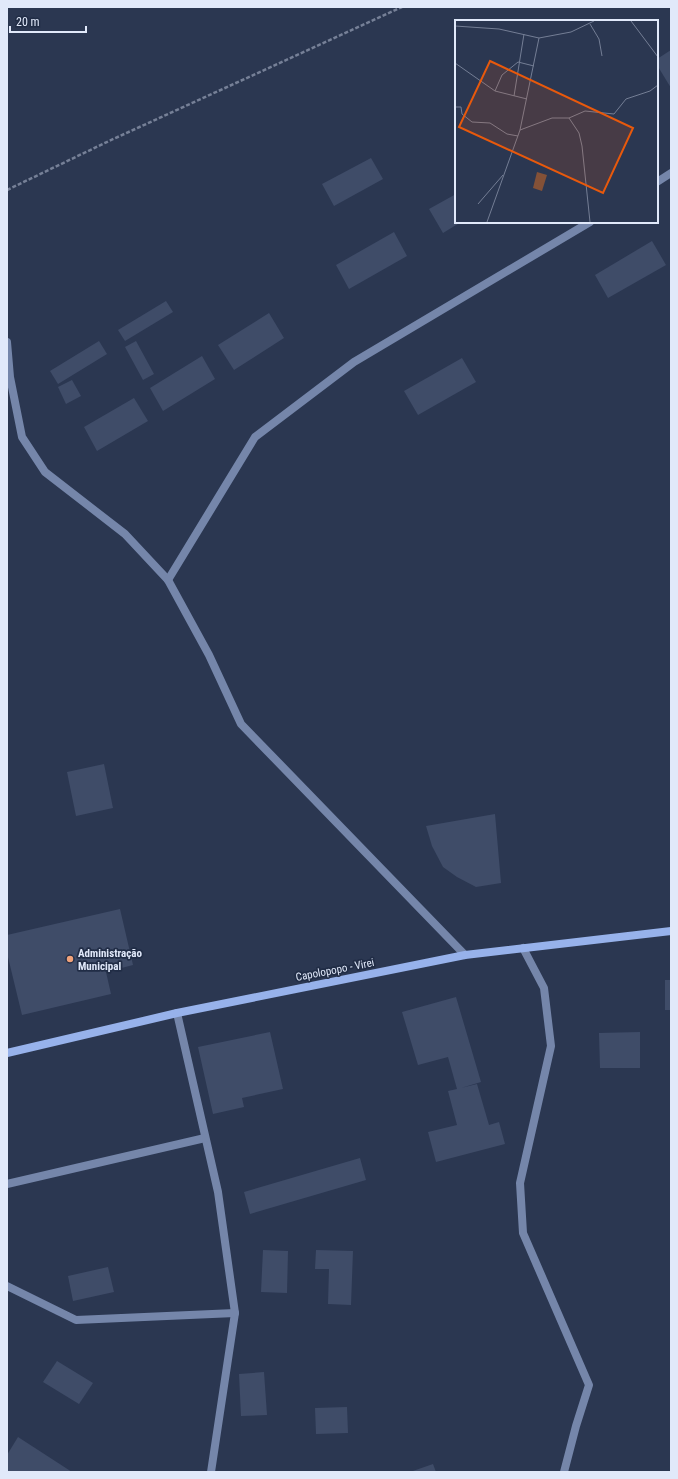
<svg xmlns="http://www.w3.org/2000/svg" width="678" height="1479" font-family="'Roboto Condensed',sans-serif">
  <style>
    .building { fill: #3f4c68 }
    .lines { fill: none; stroke-linecap: round; stroke-linejoin: round }
    .path { stroke: #768097; stroke-width: 2.5; stroke-dasharray: 4 2; stroke-linecap: butt }
    .lane { stroke: #7586aa; stroke-width: 8 }
    .street { stroke: #7586aa; stroke-width: 8 }
    .secondary { stroke: #97b2eb; stroke-width: 8 }
    .poi-dot { fill: #f0a27a; stroke: #212d46; stroke-width: 1.5 }
    .labels { text-anchor: middle; dominant-baseline: central; stroke-width: 3.5; stroke-linejoin: round; paint-order: stroke }
    .poi-label { font-size: 11px; font-weight: bold; fill: #e1e9fa; stroke: #212d46; text-anchor: start }
    .street-label { font-size: 11px; fill: #e1e9fa; stroke: #212d46 }
    .inset-road { fill: none; stroke: #747e95; stroke-width: 1 }
    .view { fill: #e8590c; fill-opacity: 0.15; stroke: #e8590c; stroke-width: 2 }
    .inset-edge { fill: none; stroke: #e1e9fa; stroke-width: 2 }
  </style>
  <rect width="100%" height="100%" fill="#2b3751"/>
  <g class="building">
    <path d="M671 50V88L657 65V59Z"/>
    <path d="M371 158 383 179 334 206 322 184Z"/>
    <path d="M456 194V222H461L443 233 429 209Z"/>
    <path d="M394 232 407 256 349 289 336 265Z"/>
    <path d="M652 241 666 265 608 298 595 275Z"/>
    <path d="M166 301 173 312 125 341 118 330Z"/>
    <path d="M269 313 284 338 234 370 218 345Z"/>
    <path d="M99 341 107 354 58 384 50 371Z"/>
    <path d="M136 341 154 374 143 380 125 347Z"/>
    <path d="M202 356 215 379 163 411 150 388Z"/>
    <path d="M462 358 476 382 418 415 404 391Z"/>
    <path d="M72 380 81 396 66 404 58 387Z"/>
    <path d="M134 398 148 421 97 451 84 427Z"/>
    <path d="M104 764 113 808 76 816 67 772Z"/>
    <path d="M495 814 501 883 476 887 457 877 443 867 432 846 426 826Z"/>
    <path d="M120 909 133 965 106 972 111 994 22 1015 7 953V935Z"/>
    <rect x="665" y="980" width="6" height="30"/>
    <path d="M456 997 481 1082 461 1088 477 1084 489 1125 499 1122 505 1144 436 1162 428 1132 457 1125 448 1091 457 1089 448 1057 418 1065 402 1012Z"/>
    <path d="M270 1032 283 1089 242 1098 244 1107 213 1114 198 1047Z"/>
    <path d="M640 1032V1068H600L599 1033Z"/>
    <path d="M360 1158 366 1180 250 1214 244 1192Z"/>
    <path d="M263 1250 288 1251 287 1293 261 1292Z"/>
    <path d="M316 1250 353 1251 351 1305 328 1304 329 1269H315Z"/>
    <path d="M108 1267 114 1292 73 1301 68 1276Z"/>
    <path d="M57 1361 93 1383 79 1404 43 1382Z"/>
    <path d="M264 1372 267 1415 241 1416 239 1374Z"/>
    <path d="M347 1407 348 1433 316 1434 315 1408Z"/>
    <path d="M18 1437 72 1472H7V1455Z"/>
    <path d="M433 1464 436 1472H410Z"/>
  </g>
  <g class="lines">
    <path class="path" d="M7 190 109 141 402 7"/>
    <g class="lane">
      <path d="M7 342 10 377 22 437 45 472 125 534 168 580 209 655 241 724 465 955"/>
      <path d="M523 948 544 988 551 1046 520 1183 523 1233 589 1385 576 1426 564 1472"/>
    </g>
    <g class="street">
      <path d="M657 182 671 173"/>
      <path d="M168 580 255 437 354 362 590 222"/>
      <path d="M177 1013 218 1192 235 1313 211 1472"/>
      <path d="M7 1184 205 1138"/>
      <path d="M7 1286 76 1320 235 1313"/>
    </g>
    <path class="secondary" d="M7 1053 177 1013 465 955 671 931"/>
  </g>
  <circle class="poi-dot" cx="70" cy="959" r="4"/>
  <g class="labels">
    <g class="poi-label">
      <text x="78" y="953">Administração<tspan x="78" dy="13">Municipal</tspan></text>
    </g>
    <g class="street-label">
      <text transform="translate(335 970) rotate(-11)">Capolopopo - Virei</text>
    </g>
  </g>
  <g transform="translate(455 20)">
    <rect width="203" height="203" fill="#2b3751"/>
    <path d="M82 152 92 155 87 171 78 168Z" fill="#845137"/>
    <path class="inset-road" d="M176 1 203 37M135 4 144 19 147 36M0 6 44 9 84 18 116 12 139 1M0 43 40 71 72 79M40 71 47 55 63 42 79 46M59 76 69 14M0 87H6L7 94 17 102 35 103 52 114 63 116M114 98 124 113 127 126 135 202M65 110 97 98H114L130 91 159 94 171 79 195 71 203 65M23 184 48 155M32 202 65 110 84 18"/>
    <path class="view" d="M35 41 178 108 148 173 4 107Z"/>
    <rect width="203" height="203" class="inset-edge"/>
  </g>
  <rect width="678" height="1479" fill="none" stroke="#e1e9fa" stroke-width="16"/>
  <path d="M10 26v6h76v-6" fill="none" stroke="#e1e9fa" stroke-width="2"/>
  <text x="16" y="26" font-size="12" fill="#e1e9fa" stroke="#212d46" stroke-width="3" paint-order="stroke">20 m</text>
</svg>
